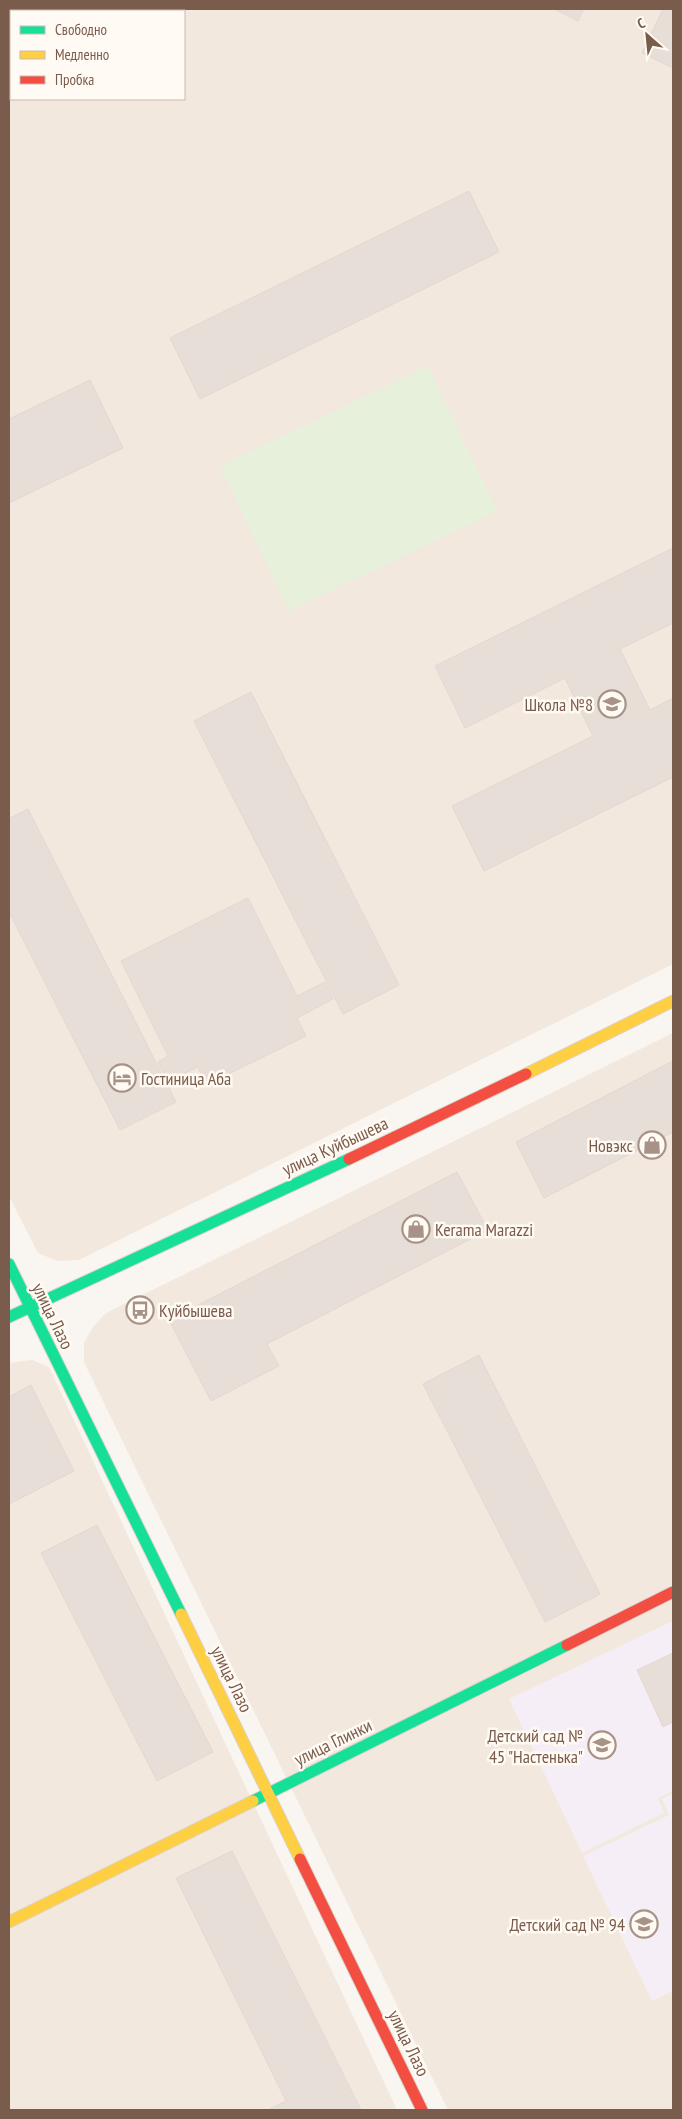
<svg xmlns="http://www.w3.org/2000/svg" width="682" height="2119" font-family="'PT Sans Narrow',sans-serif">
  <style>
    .residential { fill: #f2e8de; fill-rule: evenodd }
    .education { fill: #f6eef6 }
    .green { fill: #e7f0db }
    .building { fill: #e6ded7; stroke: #e2d8d2 }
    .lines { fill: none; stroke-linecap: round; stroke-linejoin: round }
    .fast-casing { stroke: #d9d2cb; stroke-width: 13 }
    .slow-casing { stroke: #d9d2cb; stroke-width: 13 }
    .jam-casing { stroke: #d9d2cb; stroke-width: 13 }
    .fast { stroke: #16e098; stroke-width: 11 }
    .slow { stroke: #ffcf43; stroke-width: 11 }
    .jam { stroke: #f24e42; stroke-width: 11 }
    .labels { text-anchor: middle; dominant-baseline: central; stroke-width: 5; stroke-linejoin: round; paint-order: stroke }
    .poi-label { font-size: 18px; fill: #7a5c4d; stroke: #fffaf3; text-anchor: end }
    .street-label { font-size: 18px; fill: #7a5c4d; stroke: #fffaf3 }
  </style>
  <rect width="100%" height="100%" fill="#f9f5f0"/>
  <g class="residential">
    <path d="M9 9H673V964L79 1260 57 1261 38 1253 9 1196ZM11 11H184V99H11Z"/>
    <path d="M673 1033V2110H448L84 1362V1343L93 1327 106 1313Z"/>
    <path d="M32 1360 49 1367 397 2110H9V1363Z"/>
  </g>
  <g class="education">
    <path d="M673 1621V1791L658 1798 664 1813 582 1853 509 1699Z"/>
    <path d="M673 1793V1991L652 2001 583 1856 669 1815 662 1799Z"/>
  </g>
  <path class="green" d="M428 366 497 511 289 611 220 466Z"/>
  <g class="building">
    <path d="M9 9H48L47 11H11V50L9 48Z"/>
    <path d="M554 9H584L578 21Z"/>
    <path d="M663 9H673V68L642 53Z"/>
    <path d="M469 191 499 252 200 399 170 338Z"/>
    <path d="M90 380 123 448 9 503V419Z"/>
    <path d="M673 548V623L620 649 650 710 673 698V777L484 871 452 806 593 736 565 678 465 728 435 666Z"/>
    <path d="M251 692 399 985 343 1014 194 721Z"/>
    <path d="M28 809 176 1102 120 1130 9 912V819Z"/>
    <path d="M248 898 297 996 325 982 333 999 297 1018 306 1036 206 1085 198 1067 168 1081 158 1062 168 1056 121 961Z"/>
    <path d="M673 1061V1132L544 1198 516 1142Z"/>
    <path d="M457 1172 488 1230 267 1344 279 1366 211 1401 169 1320Z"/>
    <path d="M479 1355 600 1594 545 1622 423 1384Z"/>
    <path d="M31 1385 74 1471 9 1504V1397Z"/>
    <path d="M97 1525 213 1752 157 1781 41 1553Z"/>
    <path d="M673 1653V1722L663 1727 637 1670Z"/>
    <path d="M232 1851 361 2110H268L286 2101 176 1878Z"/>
  </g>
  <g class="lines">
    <g class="fast-casing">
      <g id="fast">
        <path d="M9 1264 181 1614"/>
        <path d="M9 1317 349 1159"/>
        <path d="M253 1801 567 1645"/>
      </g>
    </g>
    <g class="slow-casing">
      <g id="slow">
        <path d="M526 1074 673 1001"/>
        <path d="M181 1614 300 1859"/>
        <path d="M9 1922 253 1801"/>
      </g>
    </g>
    <g class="jam-casing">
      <g id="jam">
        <path d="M349 1159 526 1074"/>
        <path d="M567 1645 673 1592"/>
        <path d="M300 1859 422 2110"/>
      </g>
    </g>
    <use href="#fast" class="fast"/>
    <use href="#slow" class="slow"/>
    <use href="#jam" class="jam"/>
  </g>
  <defs>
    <g id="school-ring" transform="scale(1.4375)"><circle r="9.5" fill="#fffaf3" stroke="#a69286" stroke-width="1.5"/><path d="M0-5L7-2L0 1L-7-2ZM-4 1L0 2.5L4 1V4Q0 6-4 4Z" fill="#a69286"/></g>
    <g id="hotel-ring" transform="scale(1.4375)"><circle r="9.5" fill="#fffaf3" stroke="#a69286" stroke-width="1.5"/><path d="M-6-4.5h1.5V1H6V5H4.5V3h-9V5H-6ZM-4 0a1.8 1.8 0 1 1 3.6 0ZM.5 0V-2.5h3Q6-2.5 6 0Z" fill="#a69286"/></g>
    <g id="shop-ring" transform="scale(1.4375)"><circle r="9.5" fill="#fffaf3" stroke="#a69286" stroke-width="1.5"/><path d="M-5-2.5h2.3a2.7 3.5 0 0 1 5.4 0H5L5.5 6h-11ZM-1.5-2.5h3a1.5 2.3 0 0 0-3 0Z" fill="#a69286"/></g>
    <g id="bus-ring" transform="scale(1.4375)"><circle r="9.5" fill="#fffaf3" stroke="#a69286" stroke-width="1.5"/><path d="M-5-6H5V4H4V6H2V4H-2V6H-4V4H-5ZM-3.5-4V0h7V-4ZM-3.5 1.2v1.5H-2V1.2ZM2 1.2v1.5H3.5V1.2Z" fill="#a69286"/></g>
  </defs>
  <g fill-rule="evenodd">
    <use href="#school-ring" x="612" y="704"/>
    <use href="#hotel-ring" x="122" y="1078"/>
    <use href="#shop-ring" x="652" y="1145"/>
    <use href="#shop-ring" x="416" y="1229"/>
    <use href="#bus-ring" x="140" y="1310"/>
    <use href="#school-ring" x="602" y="1745"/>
    <use href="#school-ring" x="644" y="1924"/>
  </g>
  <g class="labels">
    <g class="poi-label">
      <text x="593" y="704">Школа №8</text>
      <text x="141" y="1078" text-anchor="start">Гостиница Аба</text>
      <text x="633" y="1145">Новэкс</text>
      <text x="435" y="1229" text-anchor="start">Kerama Marazzi</text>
      <text x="159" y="1310" text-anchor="start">Куйбышева</text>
      <text x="583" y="1735">Детский сад №<tspan x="583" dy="21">45 "Настенька"</tspan></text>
      <text x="625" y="1924">Детский сад № 94</text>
    </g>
    <g class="street-label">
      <text transform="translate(335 1146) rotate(-25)">улица Куйбышева</text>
      <text transform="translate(53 1316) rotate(64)">улица Лазо</text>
      <text transform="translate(232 1679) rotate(64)">улица Лазо</text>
      <text transform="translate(333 1742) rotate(-26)">улица Глинки</text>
      <text transform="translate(409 2043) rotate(64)">улица Лазо</text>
    </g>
  </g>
  <rect width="682" height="2119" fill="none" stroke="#7a5c4d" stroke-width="20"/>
  <rect x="10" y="10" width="175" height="90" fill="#fffaf3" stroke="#cabbb1"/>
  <rect x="20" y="26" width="25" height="8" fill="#16e098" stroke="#cabbb1"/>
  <text x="55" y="35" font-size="15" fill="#7a5c4d">Свободно</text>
  <rect x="20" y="51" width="25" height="8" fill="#ffcf43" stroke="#cabbb1"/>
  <text x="55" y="60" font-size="15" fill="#7a5c4d">Медленно</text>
  <rect x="20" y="76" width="25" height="8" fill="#f24e42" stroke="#cabbb1"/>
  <text x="55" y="85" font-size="15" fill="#7a5c4d">Пробка</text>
  <g transform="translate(647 35) rotate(333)" stroke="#fffaf3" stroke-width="4" paint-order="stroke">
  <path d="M0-4L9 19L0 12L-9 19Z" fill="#7a5c4d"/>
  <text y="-8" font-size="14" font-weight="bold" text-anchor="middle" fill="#7a5c4d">С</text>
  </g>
</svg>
